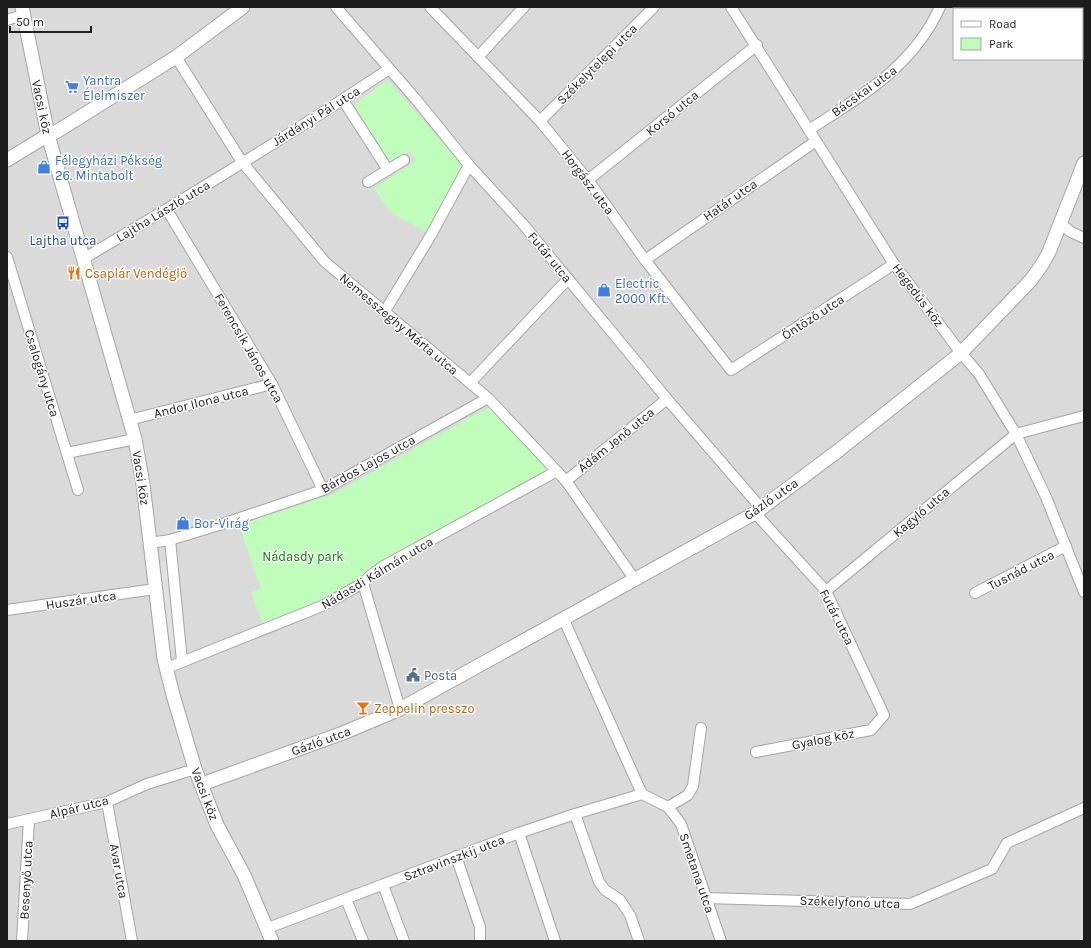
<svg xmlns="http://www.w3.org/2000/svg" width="1091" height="948" font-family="Karla,sans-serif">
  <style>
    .residential { fill: #dbdada; fill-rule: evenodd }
    .park { fill: #bffdbb }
    .parking { fill: #e1e1e1 }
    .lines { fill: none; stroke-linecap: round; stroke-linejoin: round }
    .minor-casing { stroke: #a4a4a4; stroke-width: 12 }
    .tertiary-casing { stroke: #a4a4a4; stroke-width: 15 }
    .minor { stroke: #fff; stroke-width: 10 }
    .tertiary { stroke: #fff; stroke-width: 13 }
    .labels { text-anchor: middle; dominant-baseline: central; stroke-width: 3; stroke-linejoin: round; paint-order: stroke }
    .street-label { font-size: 13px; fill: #1d1d1d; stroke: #fff }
    .shop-label { font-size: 13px; fill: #366cbe; stroke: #fff; text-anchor: start }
    .transit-label { font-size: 13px; fill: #164399; stroke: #fff }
    .food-label { font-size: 13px; fill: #c56008; stroke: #fff; text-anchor: start }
    .park-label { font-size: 13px; fill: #098304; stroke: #fff }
    .service-label { font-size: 13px; fill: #4e5e75; stroke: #fff; text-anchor: start }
  </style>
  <rect width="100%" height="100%" fill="#efe9e2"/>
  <path class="residential" d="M7 7H1084V941H7ZM954 9H1082V59H954Z"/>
  <g class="park">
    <path d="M388 80 466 170 431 235 390 212 374 188 416 161 410 151 390 162 354 105Z"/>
    <path d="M489 407 550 468 372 571 350 592 263 624 251 592 261 589 239 525 333 494Z"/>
  </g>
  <path class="parking" d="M171 561 181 648 168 649 161 562Z"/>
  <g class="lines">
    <g class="minor-casing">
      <g id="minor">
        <path d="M336 7 419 103 469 165 522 223 667 399 761 508"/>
        <path d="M430 7 540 121 588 180 645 260 731 370 894 264"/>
        <path d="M731 7 894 264 961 353 979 374 1016 434 1046 497 1084 592"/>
        <path d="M7 20 23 15"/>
        <path d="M176 57 242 162 325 262 488 398 566 481 635 580"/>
        <path d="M478 57 524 7"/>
        <path d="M343 100 388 170"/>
        <path d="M540 121 654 7"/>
        <path d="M809 130C861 96 913 67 940 7"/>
        <path d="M588 180 757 45"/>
        <path d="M368 182 404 160"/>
        <path d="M167 210 272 384 323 490"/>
        <path d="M1061 224 1071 232 1084 238"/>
        <path d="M7 257 78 490"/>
        <path d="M83 259C186 198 289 136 389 69"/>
        <path d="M645 260 816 141"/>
        <path d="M385 311 431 235 469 165"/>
        <path d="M470 383 568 279"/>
        <path d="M129 420 272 384"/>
        <path d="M67 453 135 439"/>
        <path d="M566 481 667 399"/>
        <path d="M755 513 826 591 884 715 871 730 756 752"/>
        <path d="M170 540 182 661"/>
        <path d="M150 543 170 540 222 524 323 490 488 398"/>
        <path d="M363 583 400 709"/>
        <path d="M826 591 1016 434 1084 416"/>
        <path d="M975 593 1066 546"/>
        <path d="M7 610 155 589"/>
        <path d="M564 620 642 794"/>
        <path d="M167 668 322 606 363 583 371 575 382 567 557 471"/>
        <path d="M642 794 668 807 681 824 721 941"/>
        <path d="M107 802 132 941"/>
        <path d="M668 807 688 795 693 786 701 728"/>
        <path d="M575 814 599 882 605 890 620 900 630 915 639 941"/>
        <path d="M7 824 107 802 147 784 195 769"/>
        <path d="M519 833 555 941"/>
        <path d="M456 856 480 927V941"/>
        <path d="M383 885 404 941"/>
        <path d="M706 898 910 904 992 869 1007 843 1084 808"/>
        <path d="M346 899 363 941"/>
        <path d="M268 928 519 833 575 814 642 794"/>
        <path d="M22 941 29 819"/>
      </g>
    </g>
    <g class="tertiary-casing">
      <g id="tertiary">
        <path d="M22 7 48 135 135 439 143 484 164 659 173 695 195 769 217 825 244 875 272 941"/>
        <path d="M7 160 48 135 56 132 176 57 243 7"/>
        <path d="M202 784 343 733 400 709 755 513 839 450 961 353 1031 280 1043 263 1049 252 1084 163"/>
      </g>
    </g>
    <use href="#minor" class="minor"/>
    <use href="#tertiary" class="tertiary"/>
  </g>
  <defs>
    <g id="supermarket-bare" transform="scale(1.08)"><path d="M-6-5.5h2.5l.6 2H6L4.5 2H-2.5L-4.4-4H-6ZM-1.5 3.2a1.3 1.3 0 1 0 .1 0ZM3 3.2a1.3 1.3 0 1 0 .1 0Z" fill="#3f7fe0" stroke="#fff" stroke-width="2.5" paint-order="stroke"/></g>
    <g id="shop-bare" transform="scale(1.08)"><path d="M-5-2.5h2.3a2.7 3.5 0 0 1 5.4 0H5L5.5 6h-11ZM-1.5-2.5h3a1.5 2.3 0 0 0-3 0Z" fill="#3f7fe0" stroke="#fff" stroke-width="2.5" paint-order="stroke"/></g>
    <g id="bus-bare" transform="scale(1.08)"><path d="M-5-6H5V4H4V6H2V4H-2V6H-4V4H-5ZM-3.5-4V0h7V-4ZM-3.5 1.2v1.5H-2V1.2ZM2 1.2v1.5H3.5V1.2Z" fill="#1a4fb4" stroke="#fff" stroke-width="2.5" paint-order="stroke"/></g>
    <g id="restaurant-bare" transform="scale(1.08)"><path d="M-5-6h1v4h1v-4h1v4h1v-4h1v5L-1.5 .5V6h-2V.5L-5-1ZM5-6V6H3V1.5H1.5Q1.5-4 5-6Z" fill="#e8710a" stroke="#fff" stroke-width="2.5" paint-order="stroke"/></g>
    <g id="civic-bare" transform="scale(1.08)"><path d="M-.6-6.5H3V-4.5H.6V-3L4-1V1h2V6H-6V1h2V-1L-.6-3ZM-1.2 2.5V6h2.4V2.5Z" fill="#5c6f8a" stroke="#fff" stroke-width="2.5" paint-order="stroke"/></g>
    <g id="bar-bare" transform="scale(1.08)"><path d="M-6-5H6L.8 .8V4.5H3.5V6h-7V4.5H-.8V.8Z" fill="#e8710a" stroke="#fff" stroke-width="2.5" paint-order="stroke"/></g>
  </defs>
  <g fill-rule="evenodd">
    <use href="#supermarket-bare" x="72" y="87"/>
    <use href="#shop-bare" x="44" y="167"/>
    <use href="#bus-bare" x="63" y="223"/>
    <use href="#restaurant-bare" x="74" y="273"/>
    <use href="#shop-bare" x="604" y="290"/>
    <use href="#shop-bare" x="183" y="523"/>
    <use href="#civic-bare" x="413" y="675"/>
    <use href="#bar-bare" x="363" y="708"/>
  </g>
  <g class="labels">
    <g class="street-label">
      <text transform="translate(597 64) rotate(-45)">Székelytelepi utca</text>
      <text transform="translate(864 91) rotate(-36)">Bácskai utca</text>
      <text transform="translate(42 107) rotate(78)">Vacsi köz</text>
      <text transform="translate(672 113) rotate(-39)">Korsó utca</text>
      <text transform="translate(316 116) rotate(-32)">Járdányi Pál utca</text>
      <text transform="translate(588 182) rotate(53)">Horgász utca</text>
      <text transform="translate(730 200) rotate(-35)">Határ utca</text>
      <text transform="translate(163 211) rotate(-31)">Lajtha László utca</text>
      <text transform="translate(550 257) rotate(51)">Futár utca</text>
      <text transform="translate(918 295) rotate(53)">Hegedűs köz</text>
      <text transform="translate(813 317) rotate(-33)">Öntöző utca</text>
      <text transform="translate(399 324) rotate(40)">Nemesszeghy Márta utca</text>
      <text transform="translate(249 348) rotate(60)">Ferencsik János utca</text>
      <text transform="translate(42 373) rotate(73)">Csalogány utca</text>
      <text transform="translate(201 402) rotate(-14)">Andor Ilona utca</text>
      <text transform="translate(616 440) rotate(-39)">Ádám Jenő utca</text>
      <text transform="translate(368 464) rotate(-29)">Bárdos Lajos utca</text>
      <text transform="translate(141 478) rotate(81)">Vacsi köz</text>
      <text transform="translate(771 499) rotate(-35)">Gázló utca</text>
      <text transform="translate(921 512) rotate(-40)">Kagyló utca</text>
      <text transform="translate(1021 570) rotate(-27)">Tusnád utca</text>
      <text transform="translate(377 573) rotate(-31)">Nádasdi Kálmán utca</text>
      <text transform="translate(81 600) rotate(-8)">Huszár utca</text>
      <text transform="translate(837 617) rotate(63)">Futár utca</text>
      <text transform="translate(823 739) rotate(-11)">Gyalog köz</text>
      <text transform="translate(321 741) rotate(-20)">Gázló utca</text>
      <text transform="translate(205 794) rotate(69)">Vacsi köz</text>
      <text transform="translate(79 807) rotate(-14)">Alpár utca</text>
      <text transform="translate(454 858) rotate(-21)">Sztravinszkij utca</text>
      <text transform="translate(119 871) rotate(80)">Avar utca</text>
      <text transform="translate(697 873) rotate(71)">Smetana utca</text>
      <text transform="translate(26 880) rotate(-87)">Besenyő utca</text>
      <text transform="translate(850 902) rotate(2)">Székelyfonó utca</text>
    </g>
    <g class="shop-label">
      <text x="83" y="80">Yantra<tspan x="83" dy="15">Élelmiszer</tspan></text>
      <text x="55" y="160">Félegyházi Pékség<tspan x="55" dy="15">26. Mintabolt</tspan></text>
      <text x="615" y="283">Electric<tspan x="615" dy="15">2000 Kft.</tspan></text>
      <text x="194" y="523">Bor-Virág</text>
    </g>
    <g class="transit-label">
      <text x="63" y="240">Lajtha utca</text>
    </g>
    <g class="food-label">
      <text x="85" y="273">Csaplár Vendéglő</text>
      <text x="374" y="708">Zeppelin presszo</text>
    </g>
    <g class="park-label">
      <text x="303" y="556">Nádasdy park</text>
    </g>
    <g class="service-label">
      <text x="424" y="675">Posta</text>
    </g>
  </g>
  <rect width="1091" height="948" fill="none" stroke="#1d1d1d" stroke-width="16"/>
  <rect x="953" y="8" width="130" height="52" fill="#ffffff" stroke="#a5a5a5"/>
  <rect x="961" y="21" width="20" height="6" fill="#ffffff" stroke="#a5a5a5"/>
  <text x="989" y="28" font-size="12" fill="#1d1d1d">Road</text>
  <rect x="961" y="38" width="20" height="12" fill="#bffdbb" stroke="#a5a5a5"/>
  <text x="989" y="48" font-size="12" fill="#1d1d1d">Park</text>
  <path d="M10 26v6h81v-6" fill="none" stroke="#1d1d1d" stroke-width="2"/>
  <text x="16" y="26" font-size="12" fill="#1d1d1d" stroke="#ffffff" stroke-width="3" paint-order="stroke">50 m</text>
</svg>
